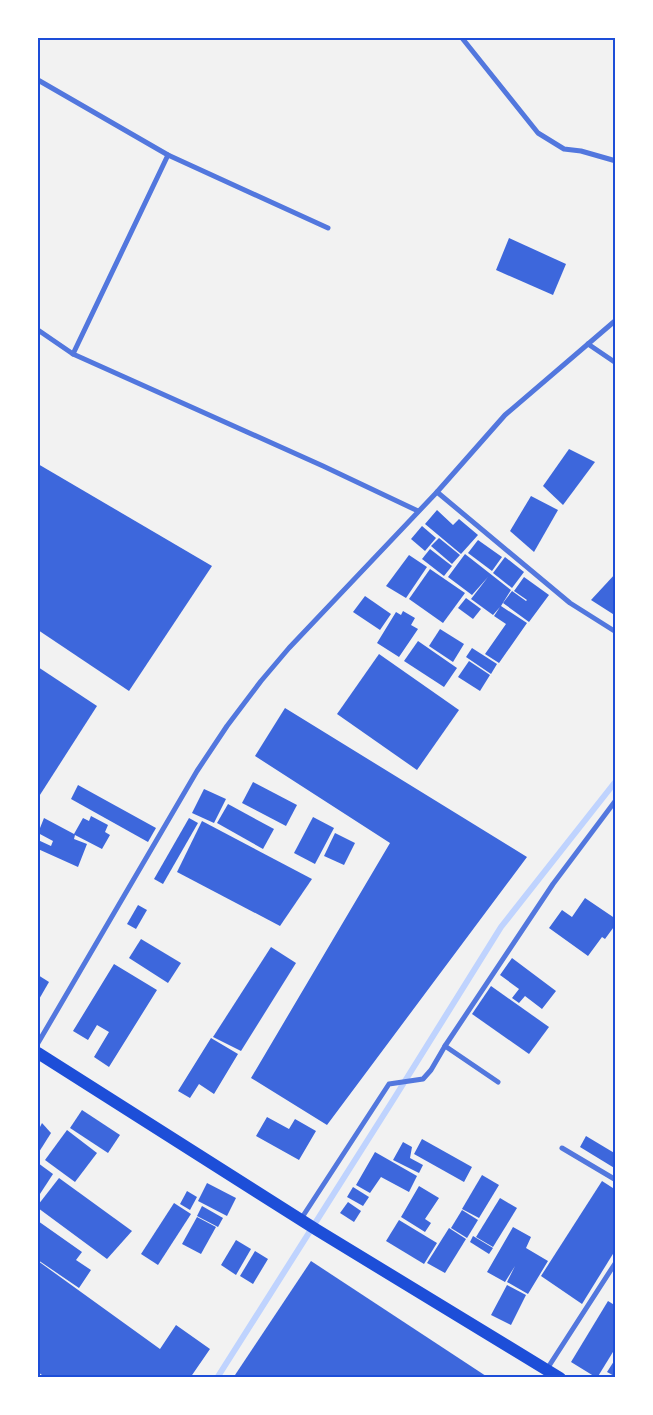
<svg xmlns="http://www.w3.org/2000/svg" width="653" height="1415" font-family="Signika,sans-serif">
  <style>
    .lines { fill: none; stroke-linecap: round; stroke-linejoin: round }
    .stream { stroke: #bfd3fe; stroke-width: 6 }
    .building { fill: #3d67dc }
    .minor { stroke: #5277de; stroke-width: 5 }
    .primary { stroke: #1d4ed8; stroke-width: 12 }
    .neatline { fill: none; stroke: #1d4ed8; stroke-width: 2 }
  </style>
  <rect width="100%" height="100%" fill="#f2f2f2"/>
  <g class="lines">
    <path class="stream" d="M217 1378 395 1097 501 927 616 781"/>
  </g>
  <g class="building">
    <path d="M509 238 566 264 553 295 496 270Z"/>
    <path d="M569 449 595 462 563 505 543 486Z"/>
    <path d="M38 464 212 566 129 691 38 630Z"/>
    <path d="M531 496 558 510 534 552 510 531Z"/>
    <path d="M437 510 453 525 459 519 478 535 461 554 425 524Z"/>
    <path d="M422 526 436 538 425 551 411 539Z"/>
    <path d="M439 538 460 555 452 564 431 546Z"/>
    <path d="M478 540 502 557 492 571 468 553Z"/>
    <path d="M430 549 452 566 444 576 422 559Z"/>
    <path d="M465 554 511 590 501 606 527 623 499 663 485 654 506 624 494 616 500 607 493 615 471 599 488 577 472 595 448 577Z"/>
    <path d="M409 555 427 567 406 598 386 586Z"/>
    <path d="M505 557 524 572 512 588 493 573Z"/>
    <path d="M430 569 465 593 443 623 409 599Z"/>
    <path d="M616 573V616L591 600Z"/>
    <path d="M524 577 549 595 529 622 503 603 512 591 526 601 527 600 514 591Z"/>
    <path d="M365 596 391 614 380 630 353 612Z"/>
    <path d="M466 598 481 609 473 619 458 608Z"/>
    <path d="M403 611 415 618 411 625 418 629 399 657 377 643 396 612 401 615Z"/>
    <path d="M440 629 464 644 453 662 429 646Z"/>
    <path d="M418 641 457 668 444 687 404 661Z"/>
    <path d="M472 648 497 664 491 674 466 657Z"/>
    <path d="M379 654 459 710 417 770 337 714Z"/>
    <path d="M469 661 490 675 480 691 458 677Z"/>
    <path d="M38 667 97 706 38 798Z"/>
    <path d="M285 708 527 857 327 1125 251 1078 390 843 255 756Z"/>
    <path d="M253 782 297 805 286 826 242 803Z"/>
    <path d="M78 785 156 828 148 842 71 799Z"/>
    <path d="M204 789 226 799 214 823 192 813Z"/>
    <path d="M228 804 274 829 263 849 217 823Z"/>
    <path d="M91 816 108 825 105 832 110 835 102 849 75 835 74 839 87 844 78 867 38 849V840L51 846 53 841 38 833 44 818 74 834 83 818 89 821Z"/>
    <path d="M313 817 334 828 315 864 294 853Z"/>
    <path d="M189 818 198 823 163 884 154 879Z"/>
    <path d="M202 821 312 879 280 926 177 872Z"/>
    <path d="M335 833 355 843 344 865 324 856Z"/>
    <path d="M585 898 616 919V924L605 939 602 937 588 956 549 928 562 910 572 917Z"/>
    <path d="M138 905 147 910 136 929 127 924Z"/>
    <path d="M141 939 181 963 168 983 129 958Z"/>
    <path d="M271 947 296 963 241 1051 213 1037Z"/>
    <path d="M512 958 556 991 542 1009 525 996 519 1003 512 998 519 989 500 975Z"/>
    <path d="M114 964 157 990 109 1067 94 1057 109 1032 97 1025 88 1040 73 1031Z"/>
    <path d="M38 975 49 982 38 1001Z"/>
    <path d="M491 986 549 1027 529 1054 472 1014Z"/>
    <path d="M211 1038 238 1054 214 1094 199 1084 190 1098 178 1091Z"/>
    <path d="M82 1110 120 1135 108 1153 70 1128Z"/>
    <path d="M267 1117 289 1129 295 1119 316 1131 299 1160 256 1136Z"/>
    <path d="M42 1123 51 1133 39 1152 38 1151V1131Z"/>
    <path d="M67 1130 97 1153 75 1182 45 1160Z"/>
    <path d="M586 1136 616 1154V1169L580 1147Z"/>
    <path d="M422 1139 472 1167 464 1182 414 1154Z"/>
    <path d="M403 1142 412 1147 410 1158 423 1165 419 1173 393 1160Z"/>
    <path d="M375 1152 417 1176 409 1192 381 1177 370 1193 356 1185Z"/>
    <path d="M38 1163 53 1174 38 1197Z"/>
    <path d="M482 1175 499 1185 479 1218 462 1209Z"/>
    <path d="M59 1178 132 1231 107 1259 38 1208V1205Z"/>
    <path d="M602 1181 616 1190V1249L582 1304 541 1276Z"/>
    <path d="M207 1183 236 1198 227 1216 198 1201Z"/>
    <path d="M419 1186 439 1198 425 1219 431 1223 425 1232 401 1217Z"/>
    <path d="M353 1187 369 1197 363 1206 347 1197Z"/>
    <path d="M187 1191 197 1197 190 1210 180 1204Z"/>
    <path d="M500 1198 517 1208 493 1247 476 1237Z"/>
    <path d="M348 1202 361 1211 354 1222 340 1213Z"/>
    <path d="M174 1203 191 1214 158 1265 141 1254Z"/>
    <path d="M202 1206 223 1218 218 1227 197 1216Z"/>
    <path d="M462 1210 478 1220 467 1238 451 1228Z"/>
    <path d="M197 1217 216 1227 201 1254 182 1244Z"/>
    <path d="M399 1220 437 1243 424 1264 386 1241Z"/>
    <path d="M38 1221 82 1252 76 1260 91 1270 79 1288 38 1260Z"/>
    <path d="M513 1227 531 1237 526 1248 548 1261 528 1294 507 1282 515 1266 505 1282 487 1272Z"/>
    <path d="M449 1228 466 1239 445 1273 427 1263Z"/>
    <path d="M473 1236 493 1248 489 1254 470 1242Z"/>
    <path d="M236 1240 251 1249 236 1275 221 1265Z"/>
    <path d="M255 1251 268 1259 253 1284 240 1276Z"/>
    <path d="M38 1261 160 1349 176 1325 210 1349 190 1378H46L38 1372Z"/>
    <path d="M311 1261 489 1378H233Z"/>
    <path d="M507 1285 526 1295 511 1325 491 1315Z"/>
    <path d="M608 1301 616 1306V1347L597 1378 571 1362Z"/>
    <path d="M616 1358V1377L607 1372Z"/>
  </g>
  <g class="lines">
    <g class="minor">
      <path d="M462 38 538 133 564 149 581 151 616 161"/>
      <path d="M38 80 168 155 328 228"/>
      <path d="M38 330 73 354 323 466 418 511"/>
      <path d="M588 344 616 363"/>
      <path d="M73 354 168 155"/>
      <path d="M437 492 570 603 616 632"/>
      <path d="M38 1043 197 771 227 726 261 681 289 648 437 492 505 415 616 320"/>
      <path d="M445 1046 498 1082"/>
      <path d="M562 1148 616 1180"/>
      <path d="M301 1219 389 1084 423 1079 431 1070 445 1046 553 884 616 800"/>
      <path d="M547 1369 616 1262"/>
    </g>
    <path class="primary" d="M38 1053 317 1230 560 1378"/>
  </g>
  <rect width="653" height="1415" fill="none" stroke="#ffffff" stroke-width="78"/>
  <rect x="39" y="39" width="575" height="1337" class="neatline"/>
</svg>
